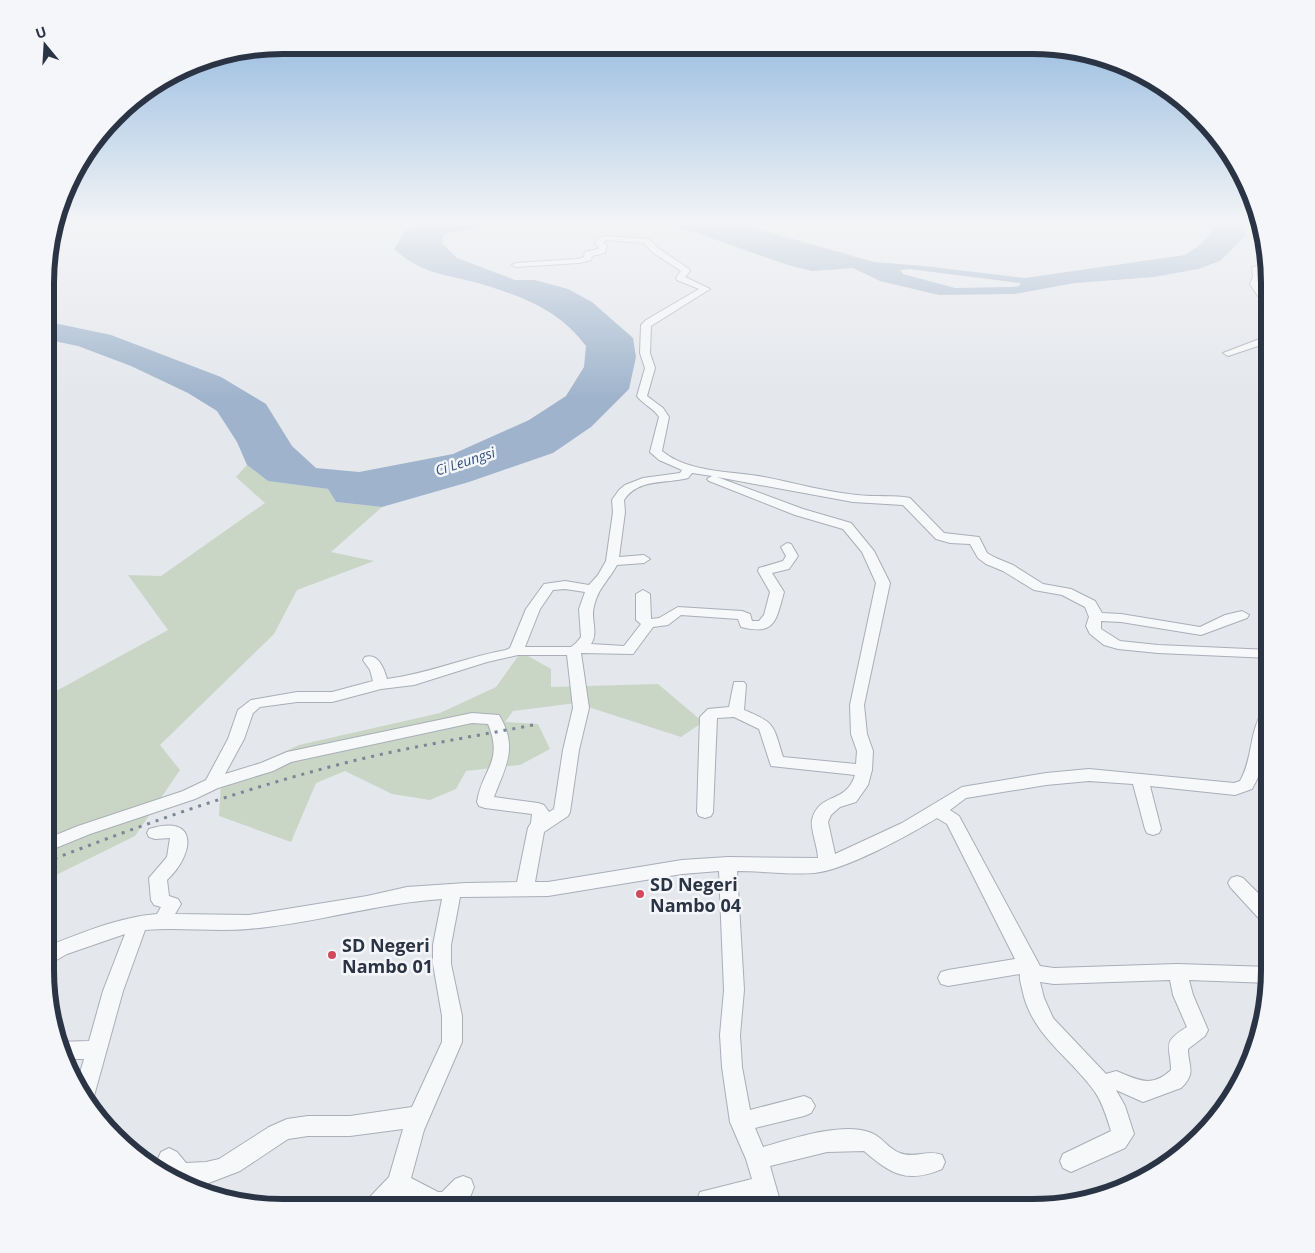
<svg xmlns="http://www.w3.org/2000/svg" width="1315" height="1253" font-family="'Open Sans',sans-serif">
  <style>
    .green { fill: #c9d6c5 }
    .water { fill: #9fb4cc; fill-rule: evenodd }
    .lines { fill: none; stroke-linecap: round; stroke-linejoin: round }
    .river { fill: #9fb4cc; fill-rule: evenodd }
    .minor-casing { stroke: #a9aeb7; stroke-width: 2 }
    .minor { fill: #f7f8fa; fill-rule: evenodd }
    .rail { stroke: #7d8696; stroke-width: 3; stroke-dasharray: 3 6; stroke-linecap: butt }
    .poi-dot { fill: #d1495b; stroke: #f4f6f9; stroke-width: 2 }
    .labels { text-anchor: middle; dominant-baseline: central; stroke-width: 5; stroke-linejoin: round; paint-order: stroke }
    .far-water-label { font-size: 14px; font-style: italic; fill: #34527a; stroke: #f4f6f9 }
    .near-poi-label { font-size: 18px; font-weight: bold; fill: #2b3445; stroke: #f4f6f9; text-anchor: start }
    .rim { fill: none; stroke: #2b3445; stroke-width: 6 }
  </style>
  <rect width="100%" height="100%" fill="#e4e7ec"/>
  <g class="green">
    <path d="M247 465 268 481 328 489 336 502 382 507 331 552 374 561 297 590 274 634 160 745 180 770 135 836 46 880 47 696 168 630 128 575 161 576 265 503 236 477Z"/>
    <path d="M521 652 551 669V687L658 684 703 722 681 737 576 703 513 711 505 722 538 724 550 749 520 765 466 771 456 789 430 800 392 794 345 771 316 783 291 842 219 816 221 781 299 745 440 713 496 687Z"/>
  </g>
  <g class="water">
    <path d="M422 222H538L503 224 444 234 442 243 457 258 515 280H535L568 289 592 302 633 338 636 357 629 389 591 427 553 453 469 482 382 507 336 502 328 489 268 481 247 465 237 442 217 411 188 393 131 366 78 346 49 340V322L111 335 221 377 266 404 292 446 316 468 359 472 453 454 529 420 566 396 584 367 586 346C559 309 521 296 478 283 444 274 422 274 394 249L406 230Z"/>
    <path d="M572 222H718L747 226 874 262 924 266 1025 278 1185 255C1196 248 1214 237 1212 222H1244L1246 235 1220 261 1198 269 1154 277 1075 283 1014 294 939 295 880 281 853 268 812 271 788 265 676 226ZM909 269 1021 283 1019 286 1011 287 955 288 903 274 900 270Z"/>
  </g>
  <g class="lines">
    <path class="river" d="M1192 257 1195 258V262L1123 273 1118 270 1123 267Z"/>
    <g class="minor-casing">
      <g id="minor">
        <path d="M605 236 649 239 658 248 689 269 690 271 685 277 710 289 651 326 650 353 655 368 647 396 663 408 669 417 662 451C688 473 732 471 764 477 795 483 826 492 857 495 874 497 895 495 910 498L944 533 979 537 987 553 996 558 1013 565 1043 584 1071 589 1095 601 1102 613 1121 614 1200 627 1225 615 1242 611 1249 615 1247 618 1201 635 1121 622 1101 621V629L1120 641 1158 645 1270 650V658L1158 653 1118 649 1104 645 1090 634 1086 626 1089 617 1085 607 1062 595 1034 590 1003 571 986 564 978 558 970 544 950 543 936 539 903 505 853 502 717 477 803 509 851 523 874 551 890 583 864 705 867 734 873 751 872 770 868 785 856 802 840 807 831 815 828 822 835 854 902 823 962 787 1046 773 1089 769 1234 783 1240 781C1254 756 1248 732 1265 707L1270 705C1270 735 1267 763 1252 789L1235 795 1150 786 1161 829 1159 833 1153 835 1147 833 1145 829 1133 784 1089 781 1046 785 966 798 950 810 959 816 1040 966 1054 968 1177 964 1270 967V983L1189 980 1193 995 1208 1030 1205 1036 1188 1049C1188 1066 1197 1073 1181 1088L1143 1102 1116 1090 1125 1106 1134 1134 1125 1148 1071 1172 1063 1168 1060 1161 1063 1154 1111 1131C1107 1118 1103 1104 1095 1092 1071 1058 1033 1036 1023 993 1022 987 1019 980 1020 974L948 986 941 984 938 978 941 972 948 970 1015 959 947 824 937 818C909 835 846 870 814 873 789 875 762 871 737 871L744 990 740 1035 742 1067 750 1110 804 1096 811 1099 815 1106 811 1113 804 1116 755 1128 763 1147C791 1139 841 1122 869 1132 882 1136 888 1149 900 1153 914 1159 928 1149 942 1155L945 1162 942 1169C906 1184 891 1174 864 1151L827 1152 770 1166 782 1208H760L757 1200 723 1208H700L697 1200 700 1192 752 1179 746 1159 730 1122 722 1067 720 1035 724 990 719 871 682 874 548 896 460 897 451 945V964L462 1016V1042L424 1130 411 1178 438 1192H442L455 1179 463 1176 471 1179 474 1187 471 1195 458 1208H422L402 1196 391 1208H364L367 1200 389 1177 403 1129 350 1136H308L288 1139 240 1171 206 1184 177 1183 169 1177 158 1159 161 1152 169 1148 177 1152 186 1163 206 1162 219 1159 269 1127 287 1119 308 1116H350L412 1107 442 1042V1016L433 964V945L442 899C377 903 313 924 248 929 214 932 179 927 145 930L123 991 94 1096 91 1103 88 1104 77 1083 84 1059H64L57 1042 89 1041 103 991 125 934 67 954 46 966V948L53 944C87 931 120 917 157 914L161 907 154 905 151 900 149 878 167 857 170 838 155 839 149 837 147 833 149 829C200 813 194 855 167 880L169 896 178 899 181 904 175 914 249 915 367 896 407 887 466 883 517 882 528 828 531 823 532 814 485 808 479 806 477 802C482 769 504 762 488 724L472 723 291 762 273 771 218 788 195 799 90 834 46 852V839L78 826 183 791 206 780 228 739 238 710 251 700 297 692H332L373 681 370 670 363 660 365 657C378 653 384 668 387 679 428 674 466 657 506 650L510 648 526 609 544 584 565 581 589 585 598 575 606 561 613 512 612 500 619 490 625 485 643 478 680 473 682 470 659 460 650 452 659 417C654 408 643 405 637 396L645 368 640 353 641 325 646 320 699 289 677 280 676 278 681 271 652 252 644 243 606 240 603 243 607 246 605 253 592 256 591 260 579 263 516 267 512 265 516 263 578 259 584 257 585 252 598 249 599 247 595 244 598 238ZM692 473 712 476 707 479 709 481 795 515 843 529 862 552 876 583 850 705 851 734 857 751 856 764 783 757C773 725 776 723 744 710L746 685 744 682H734L729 707 708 709 700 717 697 812 699 816 705 818 711 816 713 812 717 718 734 717 759 729 771 766 855 775C846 805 819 791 812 820 810 828 818 848 818 858L728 857 682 860 548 882H535L544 832 568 816 570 812 579 750 589 708 581 653 633 654 653 627 668 625 681 615 738 619 741 627C776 636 776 620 784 592L772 573 789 569 798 556 791 544 787 543 781 547 786 556 783 561 759 568 758 571 770 592 764 615 759 621H752L750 614 742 611 678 607 659 618 651 619 650 594 643 590 636 594V620L641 624 624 646 591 644C599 632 590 619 594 606 598 588 609 580 617 565L644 563 650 559 644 555 619 557 625 512 624 500C638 478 666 484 688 478ZM565 589 585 592 579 609 581 637 576 643 571 647H525L540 609 553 590ZM518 655H567L573 708 563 750 554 809 549 812 544 805 538 803 494 797C505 767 519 748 499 715L472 713 287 752 261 763 225 774 244 739 253 713 260 707 297 702H332L381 689 414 685 487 662ZM1170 980 1173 995 1187 1027C1160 1043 1171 1047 1171 1070 1151 1089 1137 1079 1116 1071L1106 1074 1053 1018 1044 998 1040 982 1054 984Z"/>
        <path d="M1269 265 1270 269 1260 271 1261 277 1258 284 1270 301V311L1267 310 1250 284 1253 277 1252 267Z"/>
        <path d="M1270 335V342L1228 356 1223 353Z"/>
        <path d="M1237 876 1243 878 1270 905V926L1264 924 1231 888 1228 883 1231 878Z"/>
      </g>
    </g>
    <use href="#minor" class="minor"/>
    <path class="rail" d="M46 862C143 824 240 790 341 764 406 747 472 737 538 724"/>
  </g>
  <linearGradient id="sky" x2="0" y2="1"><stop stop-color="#8bb4dd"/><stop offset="0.56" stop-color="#f3f4f6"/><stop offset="1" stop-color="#f3f4f6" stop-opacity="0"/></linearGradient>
  <rect width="1315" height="397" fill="url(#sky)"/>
  <g class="poi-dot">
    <circle cx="640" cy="894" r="5"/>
    <circle cx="332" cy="955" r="5"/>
  </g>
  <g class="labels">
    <g class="far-water-label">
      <text transform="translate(465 461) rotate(-18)">Ci Leungsi</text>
    </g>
    <g class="near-poi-label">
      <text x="650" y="884">SD Negeri<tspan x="650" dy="21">Nambo 04</tspan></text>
      <text x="342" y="945">SD Negeri<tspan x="342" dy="21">Nambo 01</tspan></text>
    </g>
  </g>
  <path d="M0 0H1315V1253H0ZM283 54H1032A229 229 0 0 1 1261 283V970A229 229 0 0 1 1032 1199H283A229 229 0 0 1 54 970V283A229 229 0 0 1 283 54Z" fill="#f4f6f9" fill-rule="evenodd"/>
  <path class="rim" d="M283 54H1032A229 229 0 0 1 1261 283V970A229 229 0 0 1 1032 1199H283A229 229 0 0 1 54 970V283A229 229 0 0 1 283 54Z"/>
  <g transform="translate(45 45) rotate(342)" stroke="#f4f6f9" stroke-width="4" paint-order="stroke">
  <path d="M0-4L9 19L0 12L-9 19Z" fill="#2b3445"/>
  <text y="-8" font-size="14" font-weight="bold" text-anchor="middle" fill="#2b3445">U</text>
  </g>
</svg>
